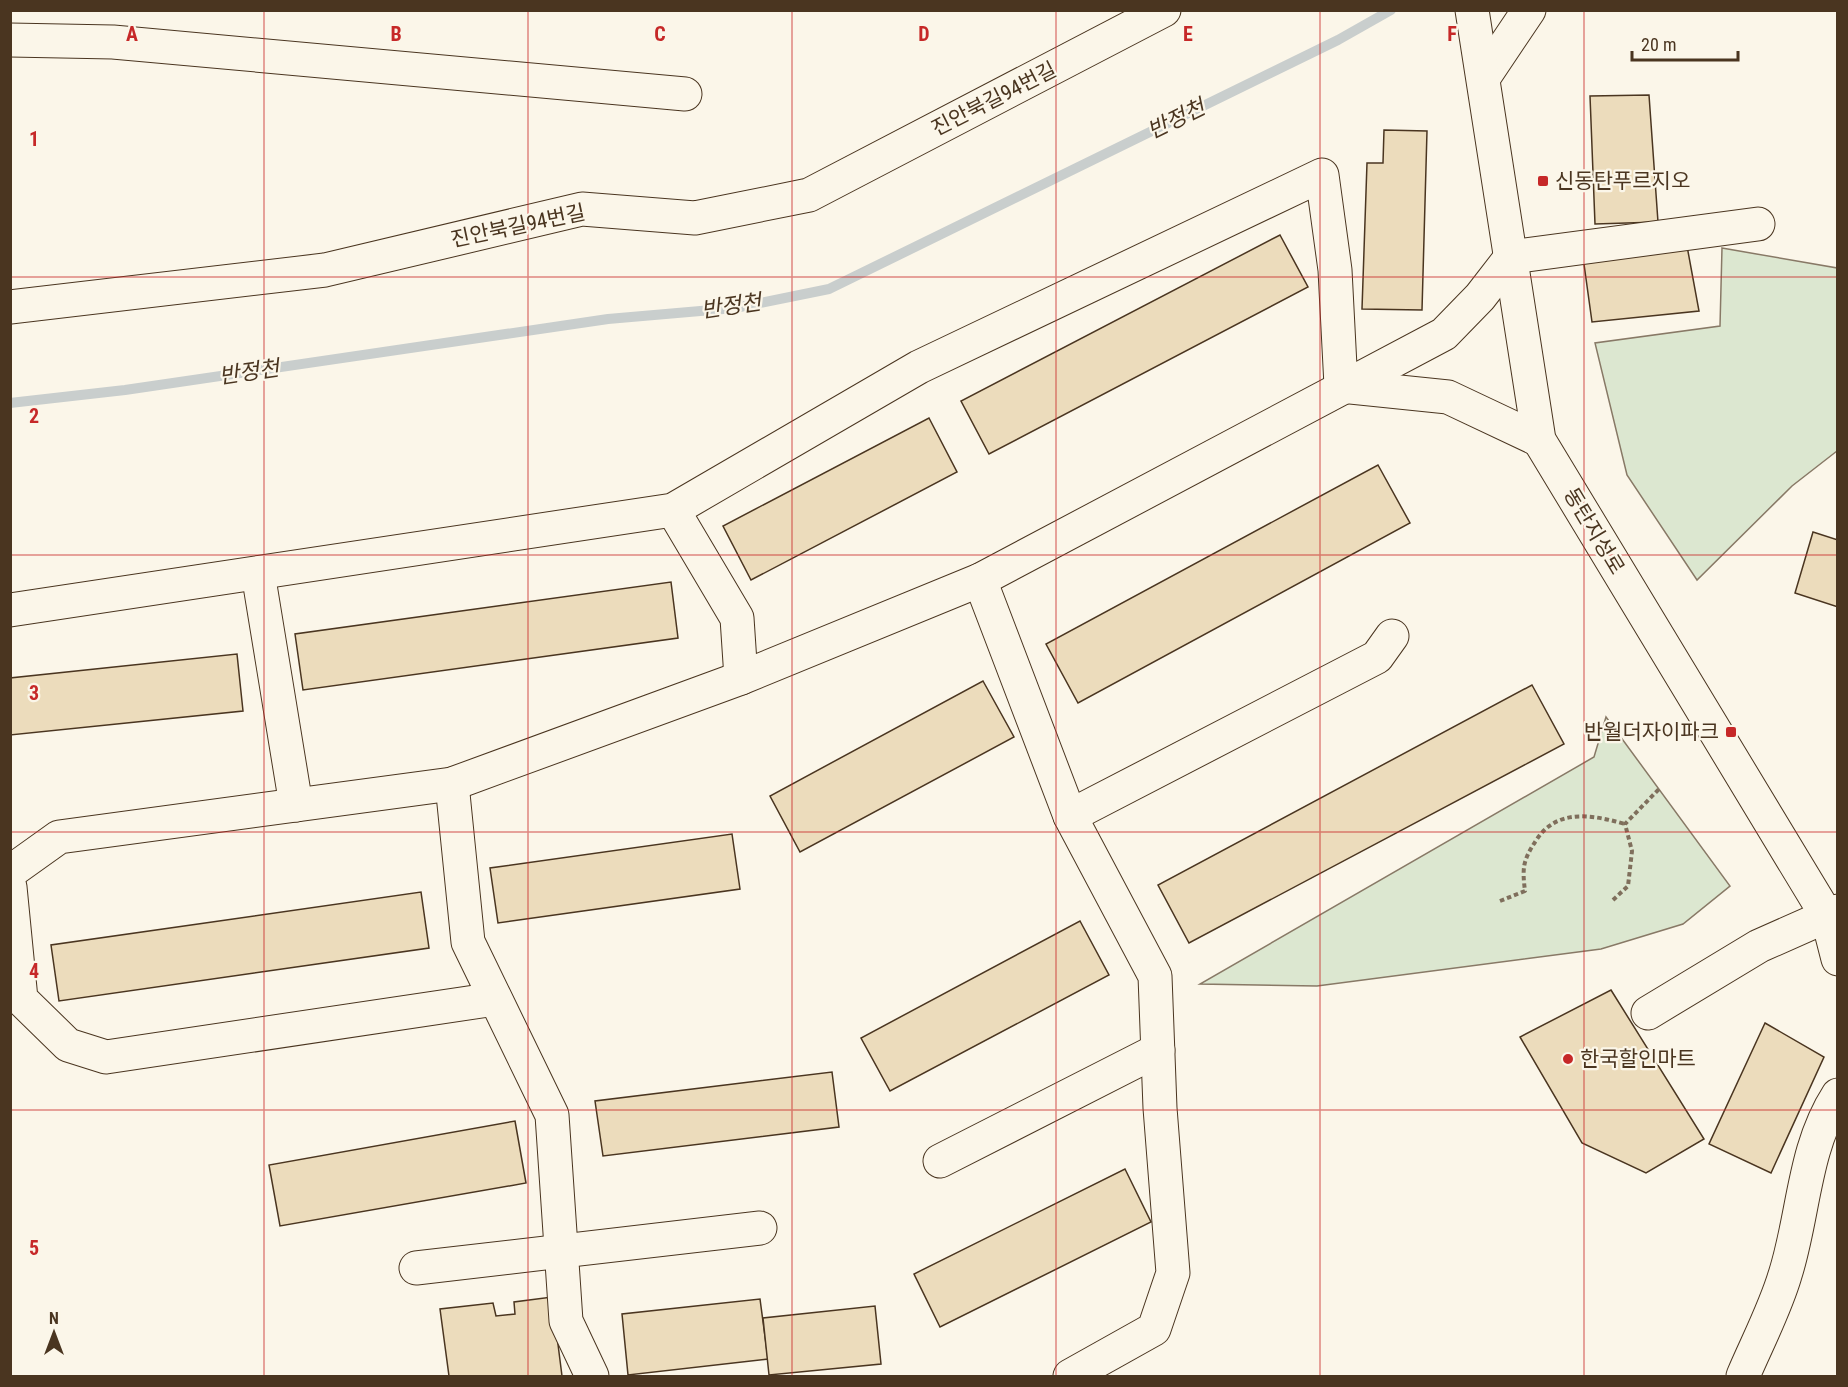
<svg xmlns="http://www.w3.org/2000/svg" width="1848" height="1387" font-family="'Roboto Condensed','Noto Sans KR',sans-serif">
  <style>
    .green { fill: #dce7d0; stroke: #887966; stroke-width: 1.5 }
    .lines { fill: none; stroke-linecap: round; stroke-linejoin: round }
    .stream { stroke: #c9cecd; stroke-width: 10 }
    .building { fill: #ecdcbc; stroke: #4a3520; stroke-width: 1.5 }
    .minor-casing { stroke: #4a3520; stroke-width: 35 }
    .major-casing { stroke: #4a3520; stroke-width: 35 }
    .path { stroke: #7f6f5c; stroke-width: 4; stroke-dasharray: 4.5 3; stroke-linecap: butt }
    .minor { stroke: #fbf6e9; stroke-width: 33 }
    .major { stroke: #fbf6e9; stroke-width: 33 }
    .grid { fill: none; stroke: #c62828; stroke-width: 1.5; stroke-opacity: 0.55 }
    .poi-dot { fill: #c62828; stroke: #fbf6e9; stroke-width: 2 }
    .labels { text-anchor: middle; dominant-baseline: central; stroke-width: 4.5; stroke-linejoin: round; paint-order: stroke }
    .street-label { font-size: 21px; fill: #4a3520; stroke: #fbf6e9 }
    .poi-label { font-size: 21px; fill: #4a3520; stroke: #fbf6e9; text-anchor: start }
    .water-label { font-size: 22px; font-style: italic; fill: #4a3520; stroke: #fbf6e9 }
    .grid-label { font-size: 20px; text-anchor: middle; font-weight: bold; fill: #c62828; stroke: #fbf6e9; stroke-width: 4.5; stroke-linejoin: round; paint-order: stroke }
  </style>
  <rect width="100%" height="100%" fill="#fbf6e9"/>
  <g class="green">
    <path d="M1722 248 1837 268V451L1792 486 1697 580 1627 475 1595 343 1720 326Z"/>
    <path d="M1606 717 1730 886 1683 924 1601 949 1317 986 1200 984 1594 757Z"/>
  </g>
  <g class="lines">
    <path class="stream" d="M10 403 125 390 608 319 735 308 829 289 1338 40 1391 10"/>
  </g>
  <g class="building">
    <path d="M1649 95 1658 222 1595 224 1590 96Z"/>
    <path d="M1384 130 1427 131 1422 310 1362 309 1367 163H1383Z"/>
    <path d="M1280 235 1308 287 989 454 961 401Z"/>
    <path d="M1687 246 1699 311 1592 322 1583 257Z"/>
    <path d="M929 418 957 472 751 580 723 526Z"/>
    <path d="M1378 465 1410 523 1078 703 1046 644Z"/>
    <path d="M1813 532 1838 540V607L1795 593Z"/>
    <path d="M671 582 678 638 303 690 295 634Z"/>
    <path d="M237 654 243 711 10 735V678Z"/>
    <path d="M983 681 1014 737 800 852 770 796Z"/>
    <path d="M1532 685 1564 744 1189 943 1158 885Z"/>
    <path d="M732 834 740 889 498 923 490 868Z"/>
    <path d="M421 892 429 948 59 1001 51 945Z"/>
    <path d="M1080 921 1109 975 890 1091 861 1038Z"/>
    <path d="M1611 990 1704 1139 1646 1173 1582 1143 1520 1037Z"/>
    <path d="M1765 1023 1824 1057 1771 1173 1709 1144Z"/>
    <path d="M832 1072 839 1127 603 1156 595 1101Z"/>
    <path d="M515 1121 526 1183 280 1226 269 1165Z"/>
    <path d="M1125 1169 1151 1222 940 1327 914 1274Z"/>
    <path d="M552 1297 562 1376H449L440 1309 493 1303 496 1316 515 1314 514 1302Z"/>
    <path d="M760 1299 768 1359 628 1375 622 1314Z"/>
    <path d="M875 1306 881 1364 769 1375 763 1318Z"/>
  </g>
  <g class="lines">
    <g class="minor-casing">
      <g id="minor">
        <path d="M10 40 113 42 685 94"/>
        <path d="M1484 77 1529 10"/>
        <path d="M10 307 325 270 582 209 695 218 809 195 1164 10"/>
        <path d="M1341 386 1448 397 1539 440"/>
        <path d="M673 510 737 618 741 678"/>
        <path d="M258 573 296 805"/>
        <path d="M980 580 1070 816 1155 976 1160 1108 1173 1273 1154 1329 1070 1376"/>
        <path d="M10 610 673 510 919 367 1322 175 1335 270 1341 386"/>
        <path d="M452 784 468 942 552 1115 566 1321 592 1376"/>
        <path d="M1070 816 1377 657 1392 636"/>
        <path d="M10 872 59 837 452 784 741 678 980 580 1444 334 1480 297 1511 257 1758 224"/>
        <path d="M10 887 21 999 68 1045 106 1057 495 999"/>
        <path d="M1648 1013 1759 946 1838 911"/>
        <path d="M940 1161 1158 1050"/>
        <path d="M416 1268 760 1228"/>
        <path d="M1743 1376C1757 1343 1775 1309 1785 1275 1804 1216 1803 1149 1838 1095"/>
      </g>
    </g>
    <g class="major-casing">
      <path id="major" d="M1472 10 1539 440 1827 916 1838 959"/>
    </g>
    <g class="path">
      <path d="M1613 900 1628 886 1632 851 1625 824 1659 789"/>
      <path d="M1500 901 1525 891C1522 867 1523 860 1537 839 1558 808 1593 815 1625 824"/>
    </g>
    <use href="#minor" class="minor"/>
    <use href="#major" class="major"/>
  </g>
  <path class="grid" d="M264 10V1376M528 10V1376M792 10V1376M1056 10V1376M1320 10V1376M1584 10V1376M10 277H1838M10 555H1838M10 832H1838M10 1110H1838"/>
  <g class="poi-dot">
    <rect x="1537" y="175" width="12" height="12" rx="3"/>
    <rect x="1725" y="726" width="12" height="12" rx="3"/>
    <circle cx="1568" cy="1059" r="6"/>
  </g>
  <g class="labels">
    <g class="street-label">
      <text transform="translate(994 99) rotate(-27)">진안북길94번길</text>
      <text transform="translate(518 226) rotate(-12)">진안북길94번길</text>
      <text transform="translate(1594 531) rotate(59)">동탄지성로</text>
    </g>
    <g class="poi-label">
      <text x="1555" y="181">신동탄푸르지오</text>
      <text x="1719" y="732" text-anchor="end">반월더자이파크</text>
      <text x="1580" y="1059">한국할인마트</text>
    </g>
    <g class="water-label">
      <text transform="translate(1176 119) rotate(-26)">반정천</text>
      <text transform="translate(731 306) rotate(-8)">반정천</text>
      <text transform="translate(249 372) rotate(-8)">반정천</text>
    </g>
  </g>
  <g class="grid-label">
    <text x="132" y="41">A</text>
    <text x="396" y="41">B</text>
    <text x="660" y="41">C</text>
    <text x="924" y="41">D</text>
    <text x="1188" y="41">E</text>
    <text x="1452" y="41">F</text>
    <text x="34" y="146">1</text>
    <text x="34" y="423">2</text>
    <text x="34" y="700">3</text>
    <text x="34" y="978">4</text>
    <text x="34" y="1255">5</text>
  </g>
  <rect width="1848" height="1387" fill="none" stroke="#4a3520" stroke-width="24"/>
  <g transform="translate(54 1333)" stroke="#fbf6e9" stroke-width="4.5" paint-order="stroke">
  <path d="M0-4.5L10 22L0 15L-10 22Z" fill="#4a3520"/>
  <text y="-9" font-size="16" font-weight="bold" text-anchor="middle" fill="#4a3520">N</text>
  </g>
  <path d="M1632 51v9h106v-9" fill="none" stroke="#4a3520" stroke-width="3"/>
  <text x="1641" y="51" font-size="18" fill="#4a3520" stroke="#fbf6e9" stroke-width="4.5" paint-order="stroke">20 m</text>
</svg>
